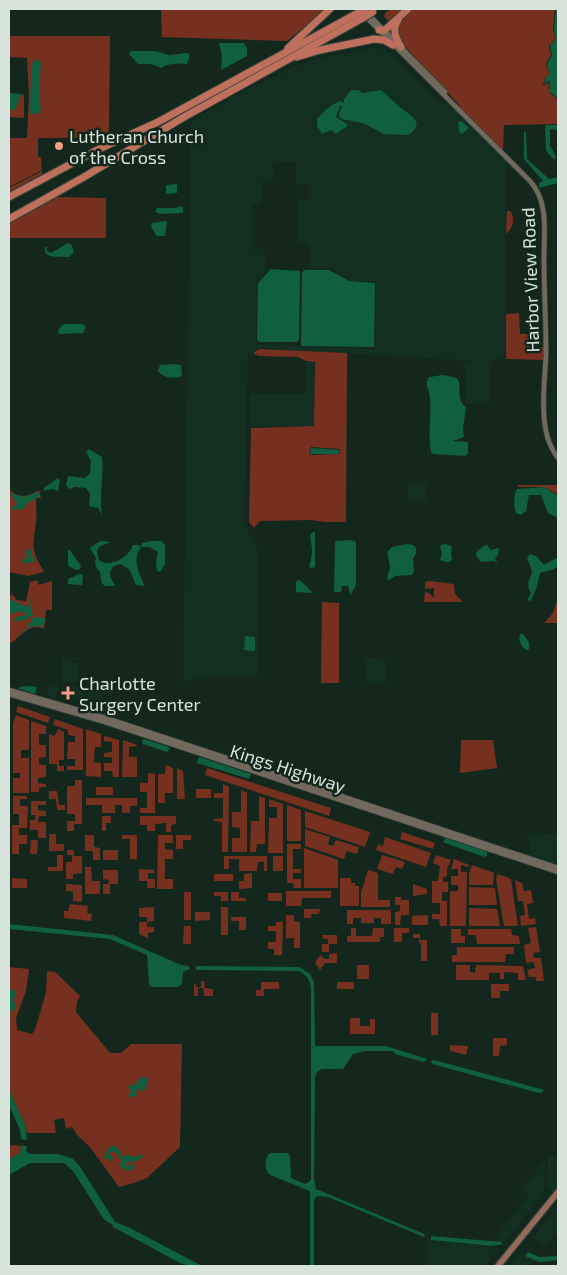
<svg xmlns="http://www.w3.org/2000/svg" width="567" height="1275" font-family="'Exo 2',sans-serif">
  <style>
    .built { fill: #132f21; fill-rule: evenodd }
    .green { fill: #763020; fill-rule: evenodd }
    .water { fill: #105f3f }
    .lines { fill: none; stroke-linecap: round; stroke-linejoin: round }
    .stream { stroke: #105f3f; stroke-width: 1 }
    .secondary-casing { stroke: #34433a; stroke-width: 6 }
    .primary-casing { stroke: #34433a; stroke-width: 8 }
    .highway-casing { stroke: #34433a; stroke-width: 9 }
    .secondary { stroke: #71695b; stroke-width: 4.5 }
    .primary { stroke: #936c5b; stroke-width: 5.5 }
    .highway { stroke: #bf705c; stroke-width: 7 }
    .highway-bridge-casing { stroke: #34433a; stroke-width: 9; stroke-linecap: butt }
    .highway-bridge { stroke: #bf705c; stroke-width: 7 }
    .poi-dot { fill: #f49e88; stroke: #13271d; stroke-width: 2 }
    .labels { text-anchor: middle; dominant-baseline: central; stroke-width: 5; stroke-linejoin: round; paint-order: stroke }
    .poi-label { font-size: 18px; fill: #d7e4dc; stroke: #13271d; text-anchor: start }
    .street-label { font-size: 18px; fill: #d7e4dc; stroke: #13271d }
  </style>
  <rect width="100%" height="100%" fill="#13271d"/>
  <g class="built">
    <path d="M377 47 387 51 438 101 443 102 458 111 506 160 505 357 504 359 501 357 498 360 489 361 490 403H465V363H473V361L260 348 254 350V355L248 354 244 520 246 527 259 552 258 674 256 677H199L191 681H183L191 121 236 95 296 66 319 58ZM273 162H296V185H309V199H298L297 243 310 244V269H330L350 281H376L375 349 299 347 298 345 256 344 257 282 265 273V249H252V204H262L263 180H273Z"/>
    <path d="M306 362H314V427L255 426 250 427V394H305Z"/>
    <path d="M408 483H426V501L408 500Z"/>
    <path d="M62 658H77V660H70L71 663H77V683L62 682Z"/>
    <path d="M365 658H379L380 661H386V683H365Z"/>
    <path d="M87 684 102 685V709L86 705Z"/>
    <path d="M48 685 59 686 56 700 48 698Z"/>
    <path d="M63 685H83L84 704 61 697Z"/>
    <path d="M527 833 558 834V866L531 857Z"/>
    <path d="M558 1151V1186L553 1193 547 1188 548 1156H558Z"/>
    <path d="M545 1160 544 1191 542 1196 505 1242 493 1240 529 1196 521 1190Z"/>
    <path d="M558 1205V1235H554L546 1245H541L533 1238Z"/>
    <path d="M428 1238 431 1240 500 1248 485 1266H428Z"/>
    <path d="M519 1254H522L534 1260 529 1266H509Z"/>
  </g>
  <g class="green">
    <path d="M161 9H326L287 41 160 37 162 36Z"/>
    <path d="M393 9H403L388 21 384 16 386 12Z"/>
    <path d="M411 9H555L553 30 556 39 549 46 551 55C542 69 549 64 549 76L544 77 546 79 542 85H545L550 81C546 91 551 94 558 100V124L504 125 503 151 505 154 459 108 460 106 397 38 396 36 400 20Z"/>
    <path d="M9 36H110L109 130 106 136 102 138H38V157H41L42 170 9 187V138H27L29 95 27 58 9 57Z"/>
    <path d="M21 94 24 95V118L9 117V109L15 110Z"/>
    <path d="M42 171V174L9 192V188Z"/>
    <path d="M57 197 106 198V238H9V224Z"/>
    <path d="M507 211H510C516 218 513 228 506 234Z"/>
    <path d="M519 313 520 334H533L532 347H545V360L506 359V314Z"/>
    <path d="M260 349 347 353 346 522H325L312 520 260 521 254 528 249 522 251 428 314 426 315 362 306 361 298 357 259 356 254 354 255 351ZM311 447 339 449 340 454 312 455 309 454Z"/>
    <path d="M518 485H558V495L544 487H518Z"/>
    <path d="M9 489C18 499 28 497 39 490L41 498H36C36 506 37 514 36 522 33 547 30 548 44 572L28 576 9 572Z"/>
    <path d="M37 580 39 585 52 581V610H46L44 629C29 622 21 637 9 644V598L13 593V596L16 598 15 600 26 601 30 582Z"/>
    <path d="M430 581 454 584 455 594 463 602H424L425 592 429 593 434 598V588L425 589V582Z"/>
    <path d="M558 598V623H544L553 613Z"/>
    <path d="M322 602 339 603V683H321Z"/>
    <path d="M18 706 50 717 48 723 16 712Z"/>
    <path d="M16 715 29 720V750H21V758H29V793H13V778H20V773H13V723Z"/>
    <path d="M55 719 83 729V770H67V766H75V759H67L68 742H75V736L68 735V730L53 725Z"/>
    <path d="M31 721 46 726V734H39V745H46V757L39 758V765H46V777L38 778V783L46 784V787H39V792H31Z"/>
    <path d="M58 729 64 732V760H59V766H64V771H57V764H49V734L55 736Z"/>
    <path d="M86 729 101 734V747H95L94 762 101 763V777L86 776Z"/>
    <path d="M104 736 119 740V777H113L112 771H104V763H112V757H104V753L112 752V742L104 741Z"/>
    <path d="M123 740 137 745V746L129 747V757H137V777H122Z"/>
    <path d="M461 740H493L497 768 460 773Z"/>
    <path d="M166 765 173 768V793H165V803H158V774H165Z"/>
    <path d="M177 768 183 771 185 799H177Z"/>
    <path d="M207 768 331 808 329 816 205 775Z"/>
    <path d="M148 773 155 774V813H140V808H147V792H140V783H148Z"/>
    <path d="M75 780H82V824H74V831H67V821H75V814H67V786H75Z"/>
    <path d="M223 784 229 787 228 852H222V822L214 821V819L223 818V798H214V793H223Z"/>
    <rect x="96" y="787" width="17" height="8"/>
    <rect x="196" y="789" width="15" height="9"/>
    <path d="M241 790 247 793V852H232V838H240V828L232 827V812H241Z"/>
    <path d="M49 791H57L59 805H65V810H57L56 799H49Z"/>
    <path d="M13 796H27V799H20V806H28L27 828H19V835H27V844H19V854H12V825H19V814H13Z"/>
    <path d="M259 796 265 798V844H257L256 852H250L251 821H259Z"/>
    <path d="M86 798H137V806H130V813H122V805H115V813H102V805H86Z"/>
    <path d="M269 799 283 804V853H268L269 818H277V807H269Z"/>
    <path d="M31 801H46V805H38V810L46 811V816H39L38 822H46V838H38V830H30V820H35V815H31Z"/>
    <path d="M287 805 301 810V841H287Z"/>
    <path d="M305 811 370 832 365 847 305 827Z"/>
    <path d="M102 816H111V823H106V831H102Z"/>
    <path d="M140 816H176V824L171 825V832H166V823L155 824V831H147V825H140Z"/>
    <path d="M305 829 330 837 328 844 333 846 336 840 359 847 357 854 347 851 344 859 305 846Z"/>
    <path d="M402 832 435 843 433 849 400 839Z"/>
    <path d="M49 834H56V844H64V851H49Z"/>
    <path d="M85 835H94V847L100 848V860H93V851H85Z"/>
    <path d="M122 835H137V859H130V839H122Z"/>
    <path d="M158 835H173V843H165V849L173 850V859H165V879H173V889H157Z"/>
    <path d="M176 835H191V840H183V849H176Z"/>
    <path d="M385 837 431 853 426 867 376 850 378 844 383 846Z"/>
    <path d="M31 840H38L37 854H30Z"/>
    <path d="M287 844H301V849H293V869H301V873H293V879H301V888H294L293 883H287Z"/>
    <path d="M304 848 338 860V888H304Z"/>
    <path d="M67 850H74V856H82V873L73 874V879H66V862H72V855H67Z"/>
    <rect x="103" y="850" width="15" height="10"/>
    <path d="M57 855H63V871H48V867H57Z"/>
    <path d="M382 855 405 862 402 869 396 867 393 874 377 869Z"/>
    <path d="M436 855 451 860 447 869V876L443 877V882H448V892H442V901H447V926H440L439 919H432V914H440V903H432V881H438L440 866 433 863Z"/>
    <path d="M224 856H267V871H264V862H258L257 871H239V859H229V869H224Z"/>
    <rect x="273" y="856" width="10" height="15"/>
    <path d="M454 859 469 865 468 867 461 865V872H467L466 926H450V891H458V885H451V876H458V869H451Z"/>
    <path d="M472 865 494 873 493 885H469V873Z"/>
    <path d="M85 867H91L92 881H100V894H85Z"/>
    <path d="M139 869 154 870V873H148V879H155V888H147V881H139Z"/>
    <path d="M103 870H118V884H110V894H103V884H108L109 880 103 879Z"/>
    <path d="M368 870 378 873V900H390V907H361V893Z"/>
    <path d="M252 873V888L239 889V881H244V874Z"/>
    <rect x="214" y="874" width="19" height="7"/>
    <path d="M498 874 511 879 518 926H504L496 879Z"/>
    <path d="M12 878 27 879V888H12Z"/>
    <path d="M340 878H351V883H355V886H359V906H340Z"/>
    <path d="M515 880 522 883 524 891 531 890 533 903 527 904 529 919 535 918 536 924 521 926 520 916 525 915 523 901H518Z"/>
    <path d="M66 884 82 885V902L73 901V891H66Z"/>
    <path d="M413 884 427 889V894L413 896Z"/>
    <path d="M469 887 495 888 497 905H469Z"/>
    <path d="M286 891H331V898H302L301 906H286Z"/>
    <rect x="184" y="892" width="7" height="28"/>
    <path d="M214 892H228V901H221V896H214Z"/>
    <path d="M231 892H239V898H246V901H231Z"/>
    <rect x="268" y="893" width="14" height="8"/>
    <path d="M395 897H401V900H409V915H401L400 925H395V912L400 911V905H395Z"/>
    <path d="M70 904 88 906 87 913 92 914 91 921 64 918V911H68Z"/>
    <path d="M154 907V921L147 922V917H139V908Z"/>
    <rect x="221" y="907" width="7" height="28"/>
    <path d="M469 908 497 909 500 926H469Z"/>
    <path d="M304 909H320L319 914H312L311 918H304Z"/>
    <path d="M347 910H391V924H381V918H374V923H361V918H353V924H347Z"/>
    <path d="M195 912H210V920L195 921Z"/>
    <path d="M286 915H294V921L300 922V948H294V938H286Z"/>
    <path d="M428 915V925H412V916Z"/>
    <path d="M231 917H246V930H239V921H231Z"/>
    <path d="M139 922H147V927H154V932L148 933V938L139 934Z"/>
    <path d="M276 922H283L282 955H274V949H268V942H276V931H268V926H276Z"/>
    <path d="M184 926H191V944H183Z"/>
    <path d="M536 927 540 952 533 953 534 958H541L544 981H536V977H529L527 970 535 968 534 962 526 963 524 945 531 943 528 928Z"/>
    <path d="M351 928H356V936H372L373 928H384V937H380V942H347V936H351Z"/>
    <path d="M394 928H409V933H402V942H394Z"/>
    <path d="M451 929H461V936H465V943H451Z"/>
    <path d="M468 929H511L512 935 519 936 520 944H477L476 935H468Z"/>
    <path d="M413 934H420V940H427V961H421V943H419V938H413Z"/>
    <path d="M322 935H337V944H329V952H322V944H328V939L322 938Z"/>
    <path d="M457 947H514V954H506L505 962H452V955H457Z"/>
    <path d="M337 953V963H325L320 970 315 963 320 955 325 959H329V954Z"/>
    <rect x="357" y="965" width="12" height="14"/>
    <path d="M456 965H470V972L475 973 476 965 523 966 526 980H518V973L504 972V979H500V973H489V980H456Z"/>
    <path d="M9 967 29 969 26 991 16 1018 17 1030 32 1034 35 1030 46 992 47 971 55 972 80 996 77 1002 76 1012 110 1053H121L131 1044H182L180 1147 147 1178 134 1183 119 1187 90 1147 77 1135 72 1127 66 1129 64 1118 54 1120 56 1133H27L25 1125 9 1090Z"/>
    <path d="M201 981H204L205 988 213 989V996H204L203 988H198V996H194V984H196V987H201Z"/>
    <path d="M261 982H279V989H264V996H256V990H261Z"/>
    <rect x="337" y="982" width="17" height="7"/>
    <path d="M491 984H509V991H500V998H491Z"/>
    <rect x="431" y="1013" width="7" height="22"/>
    <path d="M350 1018H360V1026H370V1019H375V1034H350Z"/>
    <path d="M493 1038H507V1045L500 1046 499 1056H493Z"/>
    <path d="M450 1045 468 1046 466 1055 450 1051Z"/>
    <path d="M9 1145 24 1146H21L20 1153 9 1159Z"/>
  </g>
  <g class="water">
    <path d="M556 9H558V99L549 91 550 80 543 85 546 79 545 77 549 76C550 64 543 69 552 55L550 46 556 39 554 30Z"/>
    <path d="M219 43H244L247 48V56L221 70 222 56Z"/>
    <path d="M131 51H155L169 55 187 53 190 55 187 64C178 63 169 63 161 68 153 63 146 64 138 64L129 54Z"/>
    <path d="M36 60 41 62 39 92 41 109 39 113 30 114 31 71 33 61Z"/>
    <path d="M351 90H358L363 93 381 90C388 96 395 103 402 109 412 116 426 124 408 135L384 134 363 123 341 119 339 115 342 106 340 105 336 117 347 124V126L336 134 332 130 322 134 317 126V119C323 112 330 105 340 101L344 103V99Z"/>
    <path d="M9 93 21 94 15 110 9 109Z"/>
    <path d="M461 121 469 128 462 134 459 132 458 122Z"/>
    <path d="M547 125H558V130L550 129V145L556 157 554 160 546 151 545 126Z"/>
    <path d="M524 132H526L527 159 549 179 558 177V183L539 188V183L543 181 524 159Z"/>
    <path d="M177 184V193L166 194V185Z"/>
    <path d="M181 206 183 207V213L160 214 155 212 157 208H176Z"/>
    <path d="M165 221 167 222 165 236H157L151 227 152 223Z"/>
    <path d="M68 243 71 244 74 252 69 257C60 256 43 260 45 247H47V251L51 253Z"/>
    <path d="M271 269 300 271 299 339 297 342H259L257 340 258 283Z"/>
    <path d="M304 270H329L349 281 375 283 374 347 301 346 302 273Z"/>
    <path d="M65 324H82L86 327 83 333 59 334 58 331 61 326Z"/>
    <path d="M174 364 181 365 182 376C173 379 163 378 158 371L160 365Z"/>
    <path d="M443 375 457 378C463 387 455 399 466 407L463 429 464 437 453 441 468 442V454L465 456 433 454 431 452C427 433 433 412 429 392 427 386 425 383 429 377Z"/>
    <path d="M311 448 339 450V454H310Z"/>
    <path d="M89 449 102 457C104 476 99 496 102 515L98 508 89 506 90 494 86 488 75 487 69 489 66 485 68 476 85 478 90 473 91 461 86 452Z"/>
    <path d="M58 478 60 481 58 491 52 489 43 491 45 487Z"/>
    <path d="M544 487 558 496V518L548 513 541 495H529L526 511 521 515 516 513C513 507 514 495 517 489Z"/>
    <path d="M39 492V497L27 503 24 509 9 510 17 504 10 493 24 497Z"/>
    <path d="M313 532H315V567L312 568 309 567C314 550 312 551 310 535Z"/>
    <path d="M351 540 356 542V584L354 589 350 595 348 586H342L341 592H334L335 541Z"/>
    <path d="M100 541 111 542 100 546 97 551 99 560C110 569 130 556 133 545H139L141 548C131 558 140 576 145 586L136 585 129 569 120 564 114 566C106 574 112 578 115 586H106L102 584 100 572C96 568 94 564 96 558L90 548Z"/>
    <path d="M151 541H161L165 545V564L160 572 157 571 156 562 158 552 150 547H142L141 546 142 543Z"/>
    <path d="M407 544 413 545 416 548V553L413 559 414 571 412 575 395 576 388 581C386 575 389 574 390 568 390 562 387 557 388 551L392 547Z"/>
    <path d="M444 544 452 546 451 554 452 558 451 561 446 562 440 560 442 554 440 546Z"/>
    <path d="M487 545 491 550 499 548 498 555 495 559 498 564 494 561 481 562 477 557 476 553 483 546Z"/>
    <path d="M29 547 35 561 25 564 22 561 27 557 26 551Z"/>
    <path d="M69 549 81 566 80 569 76 570 68 566V551Z"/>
    <path d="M530 554 536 556 543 564C549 564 552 559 558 558V566L554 569 540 573 537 586 531 601 528 600V598L531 593C525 584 530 580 532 571L527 558Z"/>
    <path d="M79 574 83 575 82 585 68 584V579Z"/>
    <path d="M298 580 301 581 313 593 296 592V582Z"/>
    <path d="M9 599 25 606 30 605 33 615 27 619 15 622 14 620 18 616H24L26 613 23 612H15L13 615 9 611Z"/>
    <path d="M34 617 44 618 46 620 42 626 29 627 15 637 27 627Z"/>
    <path d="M520 634H523L529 642V649L527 650C521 648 518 640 520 634Z"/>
    <path d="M245 636 255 637V650L253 651 244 650Z"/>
    <path d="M25 686 37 687 35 694 17 688Z"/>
    <path d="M144 739 166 746 170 748 167 752 143 744 142 741Z"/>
    <path d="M199 757 251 774 249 779 197 763Z"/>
    <path d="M445 838 485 851 487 852V855L486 857 482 856 445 843 443 842Z"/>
    <path d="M9 924 113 935 181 965 189 966 190 969 183 972 182 984 178 987H152L149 984 147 955 110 939 9 929Z"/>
    <path d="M197 966 299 967 310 974 314 982 315 1046H386L427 1059 424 1062 395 1054 393 1051H365L353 1054 343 1069H322L317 1072 315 1077 314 1179 316 1189 424 1234 425 1237H424L328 1197 317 1196 314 1200V1266H310V1191L270 1175C264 1170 264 1158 270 1153H288L290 1157 291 1178 305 1184 309 1182 311 1179V989C310 980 307 975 298 971L196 970 195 967Z"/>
    <path d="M9 989 15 991V997L13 999 16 1006 13 1012 9 1010Z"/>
    <path d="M434 1060 541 1089H543V1092L539 1093 432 1064 431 1061Z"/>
    <path d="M141 1077 148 1078 145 1090 142 1092 138 1088 136 1092 137 1096 128 1097 131 1091 128 1086 136 1084Z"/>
    <path d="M9 1090 25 1125 27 1137 26 1140 21 1139 20 1130 9 1105Z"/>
    <path d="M113 1145 117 1147 123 1157 127 1155 135 1157 142 1154 143 1157 134 1162 131 1161 125 1164 127 1167 133 1163 135 1165 132 1170H126L119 1166 122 1161 115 1151 109 1153 113 1158 111 1161 107 1158 103 1159 107 1150Z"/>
    <path d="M21 1146H27L26 1152 30 1154H58L73 1159 81 1168 115 1222 132 1229 202 1266H191L180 1263 113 1227 112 1224 106 1221 103 1218 73 1171 64 1163H30L9 1175V1159L20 1153Z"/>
    <path d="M431 1236 502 1242V1244L493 1246 431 1240Z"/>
    <path d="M528 1252 539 1257 558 1256V1260L539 1262 525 1256Z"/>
  </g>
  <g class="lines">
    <g class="stream">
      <path d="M9 491 10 493"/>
      <path d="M30 605 32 594"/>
    </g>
    <g class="secondary-casing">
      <g id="secondary">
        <path d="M358 9 530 181C549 202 544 232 544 258 544 290 546 322 546 354 545 379 541 406 546 431 548 441 552 450 558 458"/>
        <path d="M368 14 445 92"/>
        <path d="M9 690 106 718 558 868"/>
        <path d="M9 694 102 721 558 872"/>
      </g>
    </g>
    <g class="primary-casing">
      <path id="primary" d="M498 1266 558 1192"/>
    </g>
    <g class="highway-casing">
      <g id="highway">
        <path d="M398 20C392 30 395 37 401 47"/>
        <path d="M379 30H385L408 9"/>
        <path d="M288 48 330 9"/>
        <path d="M297 57 320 50 374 39 384 40 393 45"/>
        <path d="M9 197 99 149 158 122 356 14"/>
        <path d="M9 219 84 177 184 117 361 19"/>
      </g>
    </g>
    <use href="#secondary" class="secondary"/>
    <use href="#primary" class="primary"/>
    <use href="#highway" class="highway"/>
    <g class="highway-bridge-casing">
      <g id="highway-bridge">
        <path d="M356 14 365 9"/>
        <path d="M361 19 373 12"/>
      </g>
    </g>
    <use href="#highway-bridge" class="highway-bridge"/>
  </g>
  <g class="poi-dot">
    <circle cx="59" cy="146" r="5"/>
    <path d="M65.5 685.5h5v5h5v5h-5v5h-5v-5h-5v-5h5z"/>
  </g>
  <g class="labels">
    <g class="poi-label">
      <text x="69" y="136">Lutheran Church<tspan x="69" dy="21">of the Cross</tspan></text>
      <text x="79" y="683">Charlotte<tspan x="79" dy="21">Surgery Center</tspan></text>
    </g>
    <g class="street-label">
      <text transform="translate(530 280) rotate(-92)">Harbor View Road</text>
      <text transform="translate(288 768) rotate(18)">Kings Highway</text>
    </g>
  </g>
  <rect width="567" height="1275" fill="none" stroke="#d7e4dc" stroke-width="20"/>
</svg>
